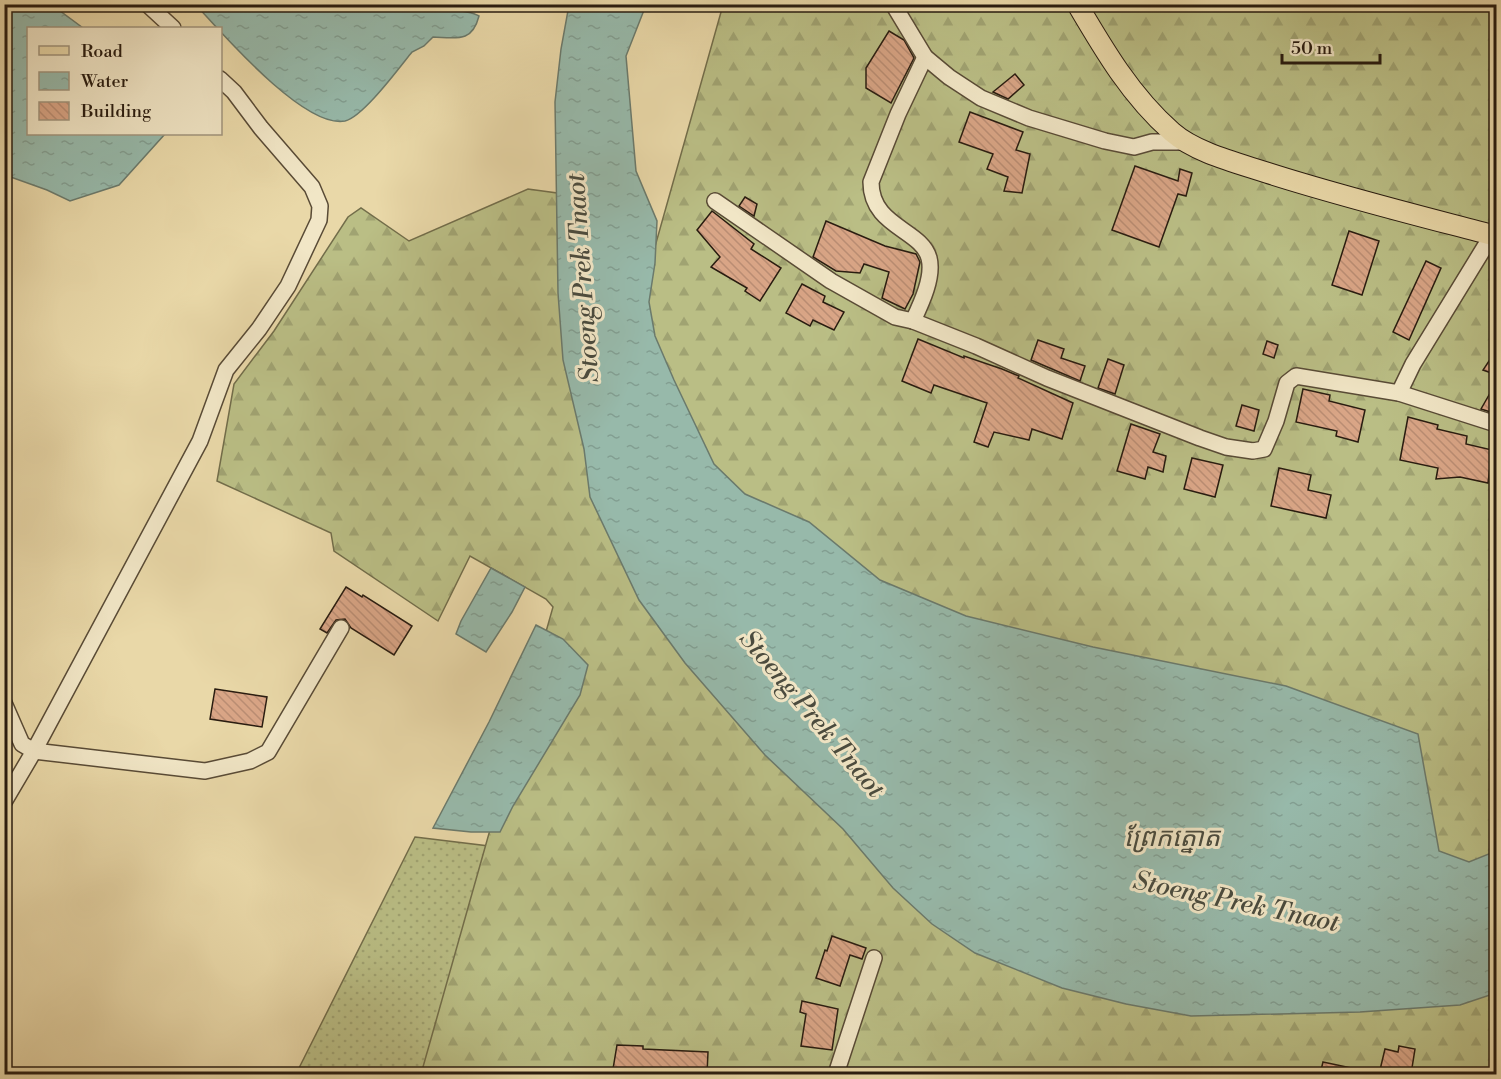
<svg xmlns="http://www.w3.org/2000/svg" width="1501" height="1079" font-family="'Libre Bodoni','Noto Sans Khmer',serif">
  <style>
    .grass { fill: url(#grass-dots); stroke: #726d4a; stroke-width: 1.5 }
    .forest { fill: url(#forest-firs); stroke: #726d4a; stroke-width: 1.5 }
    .water { fill: url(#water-ripples); stroke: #6b7a6c; stroke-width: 1.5 }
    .building { fill: url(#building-back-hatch); stroke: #291c10; stroke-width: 1.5 }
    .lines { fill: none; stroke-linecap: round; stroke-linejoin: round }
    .minor-casing { stroke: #594b36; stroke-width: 18 }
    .major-casing { stroke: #291c10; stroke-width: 22 }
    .minor { stroke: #f1e6c6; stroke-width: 15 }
    .major { stroke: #e9d8a8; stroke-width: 20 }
    .labels { text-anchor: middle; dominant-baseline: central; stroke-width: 6; stroke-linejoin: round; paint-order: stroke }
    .water-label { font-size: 26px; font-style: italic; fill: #4a4b3e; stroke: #f1e6c6 }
  </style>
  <defs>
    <pattern id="grass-dots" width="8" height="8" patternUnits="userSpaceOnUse" patternTransform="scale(1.5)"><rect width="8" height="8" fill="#babe85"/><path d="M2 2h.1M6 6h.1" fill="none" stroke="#a0a372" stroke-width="1.8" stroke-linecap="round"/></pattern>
    <pattern id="forest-firs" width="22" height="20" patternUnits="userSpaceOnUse" patternTransform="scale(1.5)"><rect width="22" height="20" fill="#babe85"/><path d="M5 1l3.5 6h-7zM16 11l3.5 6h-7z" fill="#a0a372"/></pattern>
    <pattern id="water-ripples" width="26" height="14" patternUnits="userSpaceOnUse" patternTransform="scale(1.5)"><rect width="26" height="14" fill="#97b9aa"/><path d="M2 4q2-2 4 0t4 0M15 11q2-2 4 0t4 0" fill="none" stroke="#829e91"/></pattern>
    <pattern id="building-back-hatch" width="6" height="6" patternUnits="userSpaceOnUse" patternTransform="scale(1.5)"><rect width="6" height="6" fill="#d9a586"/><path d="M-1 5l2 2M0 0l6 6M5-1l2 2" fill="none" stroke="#ba8d73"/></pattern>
  </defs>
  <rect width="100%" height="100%" fill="#e9d8a8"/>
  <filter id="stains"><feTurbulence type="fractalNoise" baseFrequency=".00333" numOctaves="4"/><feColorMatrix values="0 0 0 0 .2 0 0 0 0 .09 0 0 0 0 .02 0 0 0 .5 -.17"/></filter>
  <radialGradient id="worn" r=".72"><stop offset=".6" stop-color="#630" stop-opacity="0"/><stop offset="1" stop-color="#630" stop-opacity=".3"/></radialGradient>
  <path class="grass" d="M415 837 497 847 505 1074H296Z"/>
  <path class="forest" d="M723 5H1496V1074H421L553 607 546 599 470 556 438 621 334 551 331 533 217 481 234 384 274 331 348 217 361 208 409 241 528 189 557 193 559 234 589 481Z"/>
  <g class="water">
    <path d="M451 4C459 14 469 10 479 16 472 43 457 38 433 37L424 46 412 52C399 68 363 117 345 121 304 129 221 32 196 5Z"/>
    <path d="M4 5H52L83 28H28V134H165L119 185 70 201 47 190 5 175Z"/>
    <path d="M569 5H646L626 56 636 171 657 221 655 263 649 302 655 336 674 380 714 464 745 494 809 522 880 580 966 616 1093 647 1286 686 1418 734 1439 851 1469 862 1496 851V993L1460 1005 1360 1012 1191 1016 1126 1004 1062 988 975 953 932 924 893 888 843 829 765 755 685 663 639 600 590 497 584 449 563 360 558 293 555 102 561 49Z"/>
    <path d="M491 568 525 587 512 612 486 652 456 634 461 621Z"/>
    <path d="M536 625 563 639 588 665 580 695 513 806 500 832H471L433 828 489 722Z"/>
  </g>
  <g class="building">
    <path d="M889 31 904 40 914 58 891 103 866 88V68Z"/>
    <path d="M1015 74 1024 85 1008 99 993 92Z"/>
    <path d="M970 112 1023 132 1016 150 1030 154 1022 193 1004 191 1008 177 987 169 993 154 959 142Z"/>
    <path d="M1135 166 1178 181 1180 169 1192 173 1186 196 1178 194 1159 247 1112 230Z"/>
    <path d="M745 197 757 204 754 216 739 206Z"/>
    <path d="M712 211 754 244 751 249 781 268 760 301 745 291 747 288 711 267 720 257 697 230Z"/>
    <path d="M826 221 885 246 916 254 920 262 913 294 905 309 882 298 889 272 864 264 860 273 836 271 813 257Z"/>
    <path d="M1349 231 1379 241 1362 295 1332 285Z"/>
    <path d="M1426 261 1441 268 1409 340 1393 332Z"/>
    <path d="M802 284 825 296 823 302 844 312 834 330 813 320 810 326 786 313Z"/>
    <path d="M918 339 964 358V356L1002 369 1019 376 1018 378 1073 403 1062 439 1032 429 1029 440 994 432 988 447 974 442 987 403 934 385 931 393 902 381Z"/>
    <path d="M1038 340 1064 349 1061 358 1085 366 1080 381 1031 360Z"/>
    <path d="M1267 341 1278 345 1274 358 1263 354Z"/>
    <path d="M1497 349V375L1483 370Z"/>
    <path d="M1108 359 1124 365 1115 394 1098 388Z"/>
    <path d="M1497 381V414L1481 409Z"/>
    <path d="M1303 389 1330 395 1329 401 1365 410 1358 442 1336 436 1337 431 1296 422Z"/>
    <path d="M1242 405 1259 410 1254 431 1236 426Z"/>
    <path d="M1408 417 1438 425 1437 429 1467 436 1466 444 1492 450 1488 483 1460 477 1436 479 1438 468 1400 460Z"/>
    <path d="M1131 424 1160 434 1153 452 1166 456 1163 472 1148 467 1145 479 1117 471Z"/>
    <path d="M1192 458 1223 465 1215 497 1184 489Z"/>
    <path d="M1279 468 1311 475 1308 490 1331 495 1326 518 1271 506Z"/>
    <path d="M346 587 362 597 363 595 412 626 394 655 351 628 345 619 336 620 327 633 320 629Z"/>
    <path d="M215 689 267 697 262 727 210 719Z"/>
    <path d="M832 936 866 948 862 959 850 955 840 986 816 978 825 950 827 951Z"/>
    <path d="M802 1001 838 1009 832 1050 801 1046 806 1014 800 1012Z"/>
    <path d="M617 1045 643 1046V1049L708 1052 707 1074H657V1071L613 1069Z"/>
    <path d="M1399 1046 1415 1049 1411 1074H1379L1385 1049 1398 1052Z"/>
    <path d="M1323 1062 1361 1070 1360 1074H1320Z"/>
  </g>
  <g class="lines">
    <g class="minor-casing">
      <g id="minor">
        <path d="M147 4 173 28"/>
        <path d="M893 4 925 57 949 77 981 98 1029 118 1105 141 1134 147 1152 142H1188"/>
        <path d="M715 201 831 281 895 317 913 321 976 346 1047 378 1200 438 1226 447 1253 451 1264 449 1276 421 1287 383 1296 376 1399 393 1496 424"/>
        <path d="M913 321C921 304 934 277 929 258 921 229 871 227 871 182L898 114 925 57"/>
        <path d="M1399 393 1413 364 1492 235"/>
        <path d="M4 703 22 744 34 751 205 771 250 761 268 752 341 628"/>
        <path d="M4 802 34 751 200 441 226 370 259 329 288 286 319 220 320 206 312 187 261 128 234 92 220 79"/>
        <path d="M836 1074 874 958"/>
      </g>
    </g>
    <g class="major-casing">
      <path id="major" d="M1077 4C1104 50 1131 96 1172 132 1196 153 1238 163 1268 173 1343 197 1420 216 1496 236"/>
    </g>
    <use href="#minor" class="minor"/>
    <use href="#major" class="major"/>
  </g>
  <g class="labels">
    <g class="water-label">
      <text transform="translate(583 278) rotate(-94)">Stoeng Prek Tnaot</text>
      <text transform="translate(812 714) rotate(50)">Stoeng Prek Tnaot</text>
      <text x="1172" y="838">ព្រែកត្នោត</text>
      <text transform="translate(1236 902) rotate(12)">Stoeng Prek Tnaot</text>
    </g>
  </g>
  <rect width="1501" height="1079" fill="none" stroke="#e9d8a8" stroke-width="24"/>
  <rect x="6" y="6" width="1489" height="1067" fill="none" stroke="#291c10" stroke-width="3"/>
  <rect x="12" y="12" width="1477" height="1055" fill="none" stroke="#291c10" stroke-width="1.5"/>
  <rect x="27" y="27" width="195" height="108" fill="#f1e6c6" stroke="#a1957d" stroke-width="1.5"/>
  <rect x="39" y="46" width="30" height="9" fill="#e9d8a8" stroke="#a1957d" stroke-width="1.5"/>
  <text x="81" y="57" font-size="18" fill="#291c10">Road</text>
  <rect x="39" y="72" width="30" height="18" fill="url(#water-ripples)" stroke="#a1957d" stroke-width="1.5"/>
  <text x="81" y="87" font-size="18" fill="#291c10">Water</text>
  <rect x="39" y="102" width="30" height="18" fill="url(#building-back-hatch)" stroke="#a1957d" stroke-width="1.5"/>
  <text x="81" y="117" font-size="18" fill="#291c10">Building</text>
  <path d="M1282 54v9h98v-9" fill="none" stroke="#291c10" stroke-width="3"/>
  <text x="1291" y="54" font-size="18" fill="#291c10" stroke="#f1e6c6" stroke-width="4.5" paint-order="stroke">50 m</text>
  <rect width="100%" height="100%" filter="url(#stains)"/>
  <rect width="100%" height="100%" fill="url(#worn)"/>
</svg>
